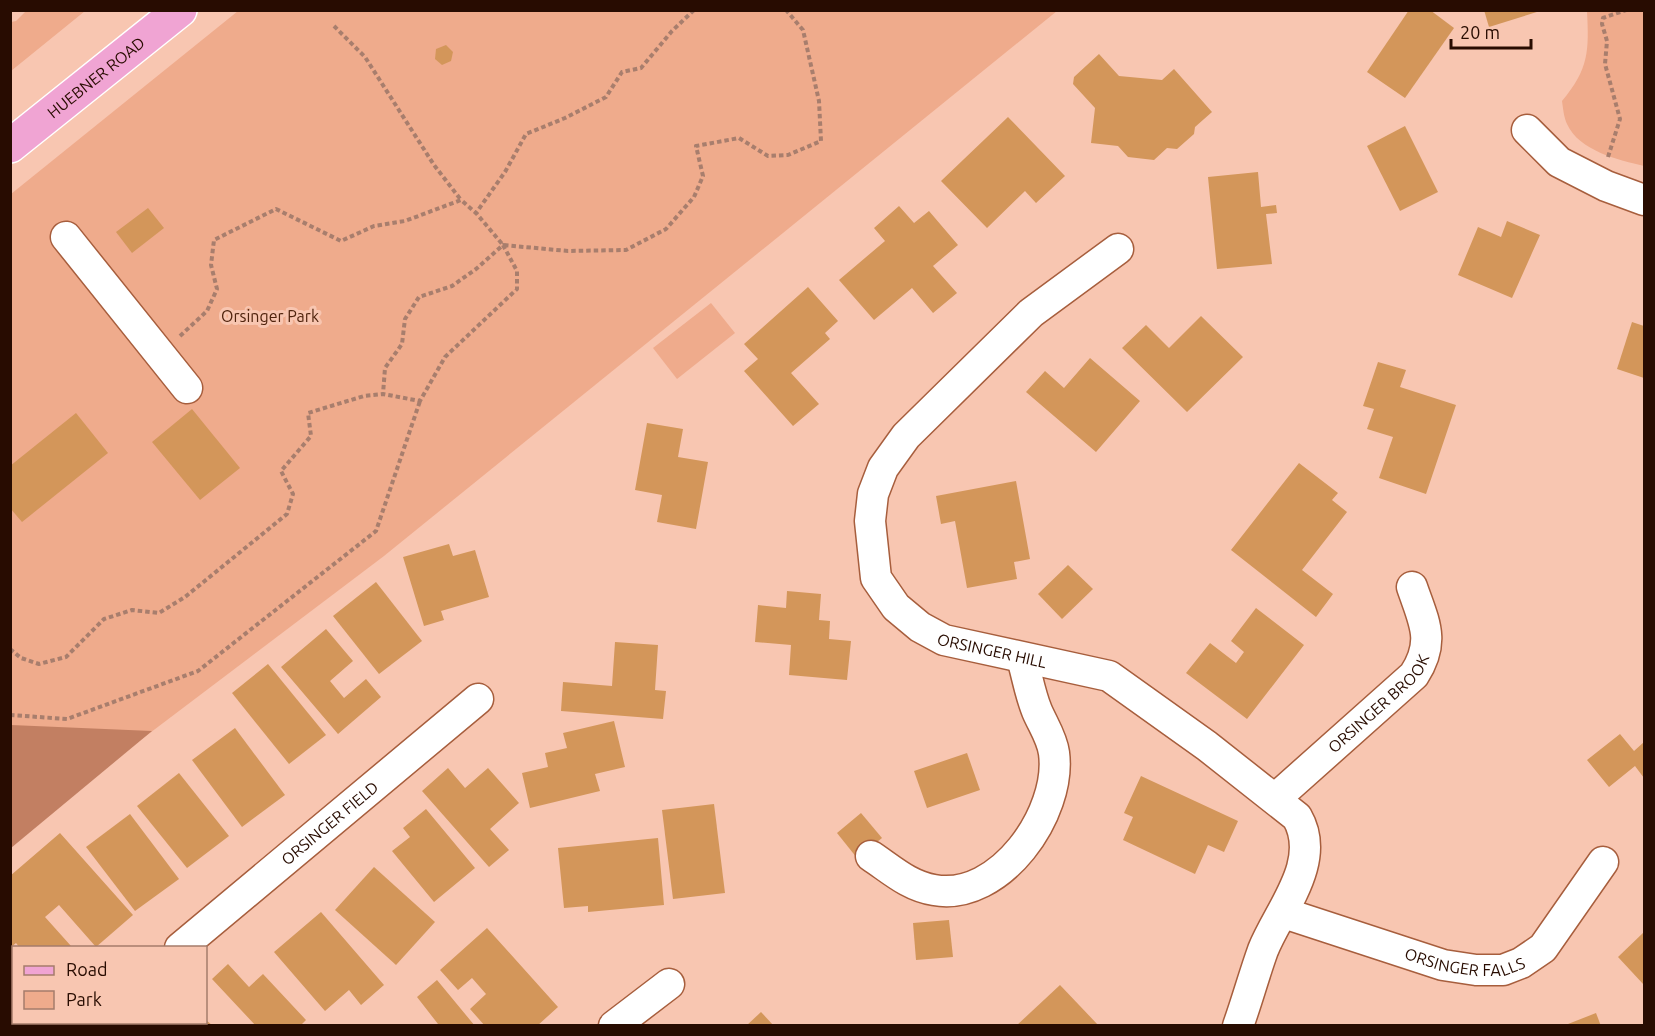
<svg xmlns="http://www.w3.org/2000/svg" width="1655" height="1036" font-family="Ubuntu,sans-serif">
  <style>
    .green { fill: #efab8c }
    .forest { fill: #c27f62 }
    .building { fill: #d3965a }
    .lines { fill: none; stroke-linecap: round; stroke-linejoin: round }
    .minor-casing { stroke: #a75e3d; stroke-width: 33 }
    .major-casing { stroke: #fff; stroke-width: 36 }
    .path { stroke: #a87e6d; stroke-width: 4; stroke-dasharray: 4.5 3; stroke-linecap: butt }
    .minor { stroke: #fff; stroke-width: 30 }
    .major { stroke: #f0a4d3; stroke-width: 33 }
    .labels { text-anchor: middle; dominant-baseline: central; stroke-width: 6; stroke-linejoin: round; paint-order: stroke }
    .street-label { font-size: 16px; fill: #280c01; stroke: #f8c6b1 }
    .park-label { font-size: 16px; fill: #4f230d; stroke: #f8c6b1 }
  </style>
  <rect width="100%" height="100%" fill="#f8c6b1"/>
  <g class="green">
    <path d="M26 11H85L11 71V22L16 21Z"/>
    <path d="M238 11H1057L384 556 11 838V194Z"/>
    <path d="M1587 11H1644V166C1619 160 1579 151 1567 124 1564 118 1563 108 1562 101 1589 69 1589 51 1587 11Z"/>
    <path d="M711 303 735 333 677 379 653 348Z"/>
  </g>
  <path class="forest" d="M11 725 152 731 11 848Z"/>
  <g class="building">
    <path d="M1409 10H1430L1454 28 1405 98 1367 72Z"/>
    <path d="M1484 10H1540V11L1489 27Z"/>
    <path d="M446 45 453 52 451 61 442 65 435 59 436 49Z"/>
    <path d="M1099 54 1119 76 1162 80 1174 69 1212 112 1195 127 1194 134 1177 149 1167 148 1154 160 1128 157 1118 146 1091 143 1095 108 1073 84 1074 77Z"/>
    <path d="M1008 117 1065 176 1036 203 1025 191 987 228 941 181Z"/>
    <path d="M1405 126 1438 192 1400 211 1367 146Z"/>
    <path d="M1258 172 1261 207 1276 205 1277 213 1266 214 1272 264 1217 269 1208 177Z"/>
    <path d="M899 206 914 223 929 211 958 245 933 266 957 293 933 313 912 288 874 320 839 280 885 241 874 228Z"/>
    <path d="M148 208 164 228 132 253 116 232Z"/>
    <path d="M1507 221 1540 235 1512 298 1458 275 1478 227 1501 237Z"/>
    <path d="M808 287 838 321 825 333 830 339 791 373 819 404 793 426 744 371 758 359 744 344Z"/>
    <path d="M1201 316 1243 357 1187 412 1122 348 1146 325 1169 348Z"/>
    <path d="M1632 322 1644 326V378L1617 369Z"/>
    <path d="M1090 358 1140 401 1096 452 1026 392 1045 371 1064 388Z"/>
    <path d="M1378 362 1406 370 1400 387 1456 405 1426 494 1379 478 1393 437 1367 429 1374 409 1363 406Z"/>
    <path d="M192 409 240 468 200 500 152 442Z"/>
    <path d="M76 413 108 453 22 522 10 508V466Z"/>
    <path d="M647 423 683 429 678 457 708 462 696 529 657 522 662 495 635 490Z"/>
    <path d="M1299 463 1338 493 1332 500 1347 512 1302 570 1333 594 1316 617 1231 550Z"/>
    <path d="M1016 481 1030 559 1014 562 1017 579 967 588 955 521 941 524 936 496Z"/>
    <path d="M449 544 453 556 475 550 489 597 441 611 444 620 424 626 403 557Z"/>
    <path d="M1068 565 1093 589 1062 619 1038 594Z"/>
    <path d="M376 582 422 641 379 674 333 616Z"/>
    <path d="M787 591 821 594 819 620 830 621 829 639 851 641 847 680 789 675 791 645 755 642 758 605 786 608Z"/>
    <path d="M1256 608 1304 645 1247 719 1186 673 1210 643 1236 663 1244 652 1231 641Z"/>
    <path d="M326 629 353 661 330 681 344 698 366 679 381 697 338 734 281 667Z"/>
    <path d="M615 642 658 645 655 690 666 691 663 719 561 711 563 682 612 686Z"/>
    <path d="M268 664 326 735 289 764 232 693Z"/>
    <path d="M614 721 625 767 595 774 600 791 530 808 522 773 548 767 545 753 567 748 563 733Z"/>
    <path d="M235 728 285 795 242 827 192 760Z"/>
    <path d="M1620 734 1634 751 1644 742V778L1635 766 1609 787 1587 760Z"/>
    <path d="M967 753 980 790 927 808 914 771Z"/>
    <path d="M448 768 465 788 488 768 519 803 490 829 509 850 489 867 422 791Z"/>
    <path d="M179 773 229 836 187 868 137 806Z"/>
    <path d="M1141 776 1238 821 1224 852 1208 845 1195 874 1123 840 1133 817 1124 813Z"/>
    <path d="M714 804 725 893 673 899 662 810Z"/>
    <path d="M426 809 475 868 434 902 392 851 410 837 403 828Z"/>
    <path d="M861 813 882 838 857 858 837 833Z"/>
    <path d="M130 814 179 879 135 911 86 847Z"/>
    <path d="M60 833 133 915 96 947 59 905 45 917 71 946 20 948 16 943 10 948V876Z"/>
    <path d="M658 838 664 905 588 912V906L564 908 558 848Z"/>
    <path d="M374 867 435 922 396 965 335 910Z"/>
    <path d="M321 912 384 985 361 1005 349 990 325 1011 274 952Z"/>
    <path d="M949 920 953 957 916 960 913 923Z"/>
    <path d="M487 928 558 1007 537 1026H485L470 1009 486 994 472 978 458 990 440 970Z"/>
    <path d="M1644 932V985L1618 957Z"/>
    <path d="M228 964 249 987 263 974 306 1020 300 1026H256L212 979Z"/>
    <path d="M437 980 475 1026H436L438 1024 417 997Z"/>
    <path d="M1060 985 1099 1026H1016Z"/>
    <path d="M761 1012 774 1026H746Z"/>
    <path d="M1596 1013 1601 1026H1568V1024Z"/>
    <path d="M206 1020 213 1026H176L178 1022H206Z"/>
  </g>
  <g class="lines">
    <g class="minor-casing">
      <g id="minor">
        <path d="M1527 130 1559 162 1606 186 1644 200"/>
        <path d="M66 237 187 388"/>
        <path id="s1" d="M1118 249 1031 313 906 436 883 468 873 494 870 521 876 578 896 607 920 627 944 640 1109 676 1207 746 1297 817C1323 862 1279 910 1263 950 1254 975 1247 1001 1238 1026"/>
        <path id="s2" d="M1276 798 1414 675C1436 641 1424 622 1412 587"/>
        <path d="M871 856C892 870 909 886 934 890 1000 902 1062 813 1054 753 1052 738 1043 725 1037 711 1030 694 1027 675 1022 658"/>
        <path id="s3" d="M1284 913 1443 965 1476 970H1503L1521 963 1543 948 1603 862"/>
        <path id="s4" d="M180 948 478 699"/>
        <path d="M87 1026 91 1022"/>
        <path d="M614 1026 669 984"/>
      </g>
    </g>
    <g class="major-casing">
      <g id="major">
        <path id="s5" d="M10 146 180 10"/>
      </g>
    </g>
    <g class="path">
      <path d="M694 10 672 31 641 68 622 72 606 97 565 118 526 134 505 172 476 213 503 245 568 251 626 250 666 229 694 197 703 176 696 146 739 138 768 156 788 155 821 141 819 101 803 30 786 10"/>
      <path d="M334 26 365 57 434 165 461 200"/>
      <path d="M1608 157 1620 119 1605 64 1607 41 1602 24 1603 18 1626 10"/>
      <path d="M180 336 207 311 217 289 211 265 214 240 276 209 341 241 374 226 405 221 461 200 476 213"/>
      <path d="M10 456V458"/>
      <path d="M10 649 21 658 39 664 66 657 104 619 132 610 159 613 185 597 287 514 293 494 281 471 311 436 308 413 364 396 383 394 420 401 445 357 517 289V271L503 245 476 269 452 286 419 297 405 319 402 344 385 368 383 394"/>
      <path d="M10 715 67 719 198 671 376 531 420 401"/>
    </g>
    <use href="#minor" class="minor"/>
    <use href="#major" class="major"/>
  </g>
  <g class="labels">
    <g class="street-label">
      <text stroke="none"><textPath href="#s5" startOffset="110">HUEBNER ROAD</textPath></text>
      <text stroke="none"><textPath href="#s1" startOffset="578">ORSINGER HILL</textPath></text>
      <text stroke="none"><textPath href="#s2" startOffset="140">ORSINGER BROOK</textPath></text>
      <text stroke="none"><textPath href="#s4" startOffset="195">ORSINGER FIELD</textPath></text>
      <text stroke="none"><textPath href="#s3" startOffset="189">ORSINGER FALLS</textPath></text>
    </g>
    <g class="park-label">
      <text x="270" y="316">Orsinger Park</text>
    </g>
  </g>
  <rect width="1655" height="1036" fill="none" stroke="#280c01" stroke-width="24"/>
  <rect x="12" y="946" width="195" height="78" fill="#f8c6b1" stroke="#a57c6b" stroke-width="1.5"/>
  <rect x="24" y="966" width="30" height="9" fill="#f0a4d3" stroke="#a57c6b" stroke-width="1.5"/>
  <text x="66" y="976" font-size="18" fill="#280c01">Road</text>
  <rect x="24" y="991" width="30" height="18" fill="#efab8c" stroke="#a57c6b" stroke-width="1.5"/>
  <text x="66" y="1006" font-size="18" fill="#280c01">Park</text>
  <path d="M1451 39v9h80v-9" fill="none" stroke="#280c01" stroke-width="3"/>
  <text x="1460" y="39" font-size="18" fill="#280c01" stroke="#f8c6b1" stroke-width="4.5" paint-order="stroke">20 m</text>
</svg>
